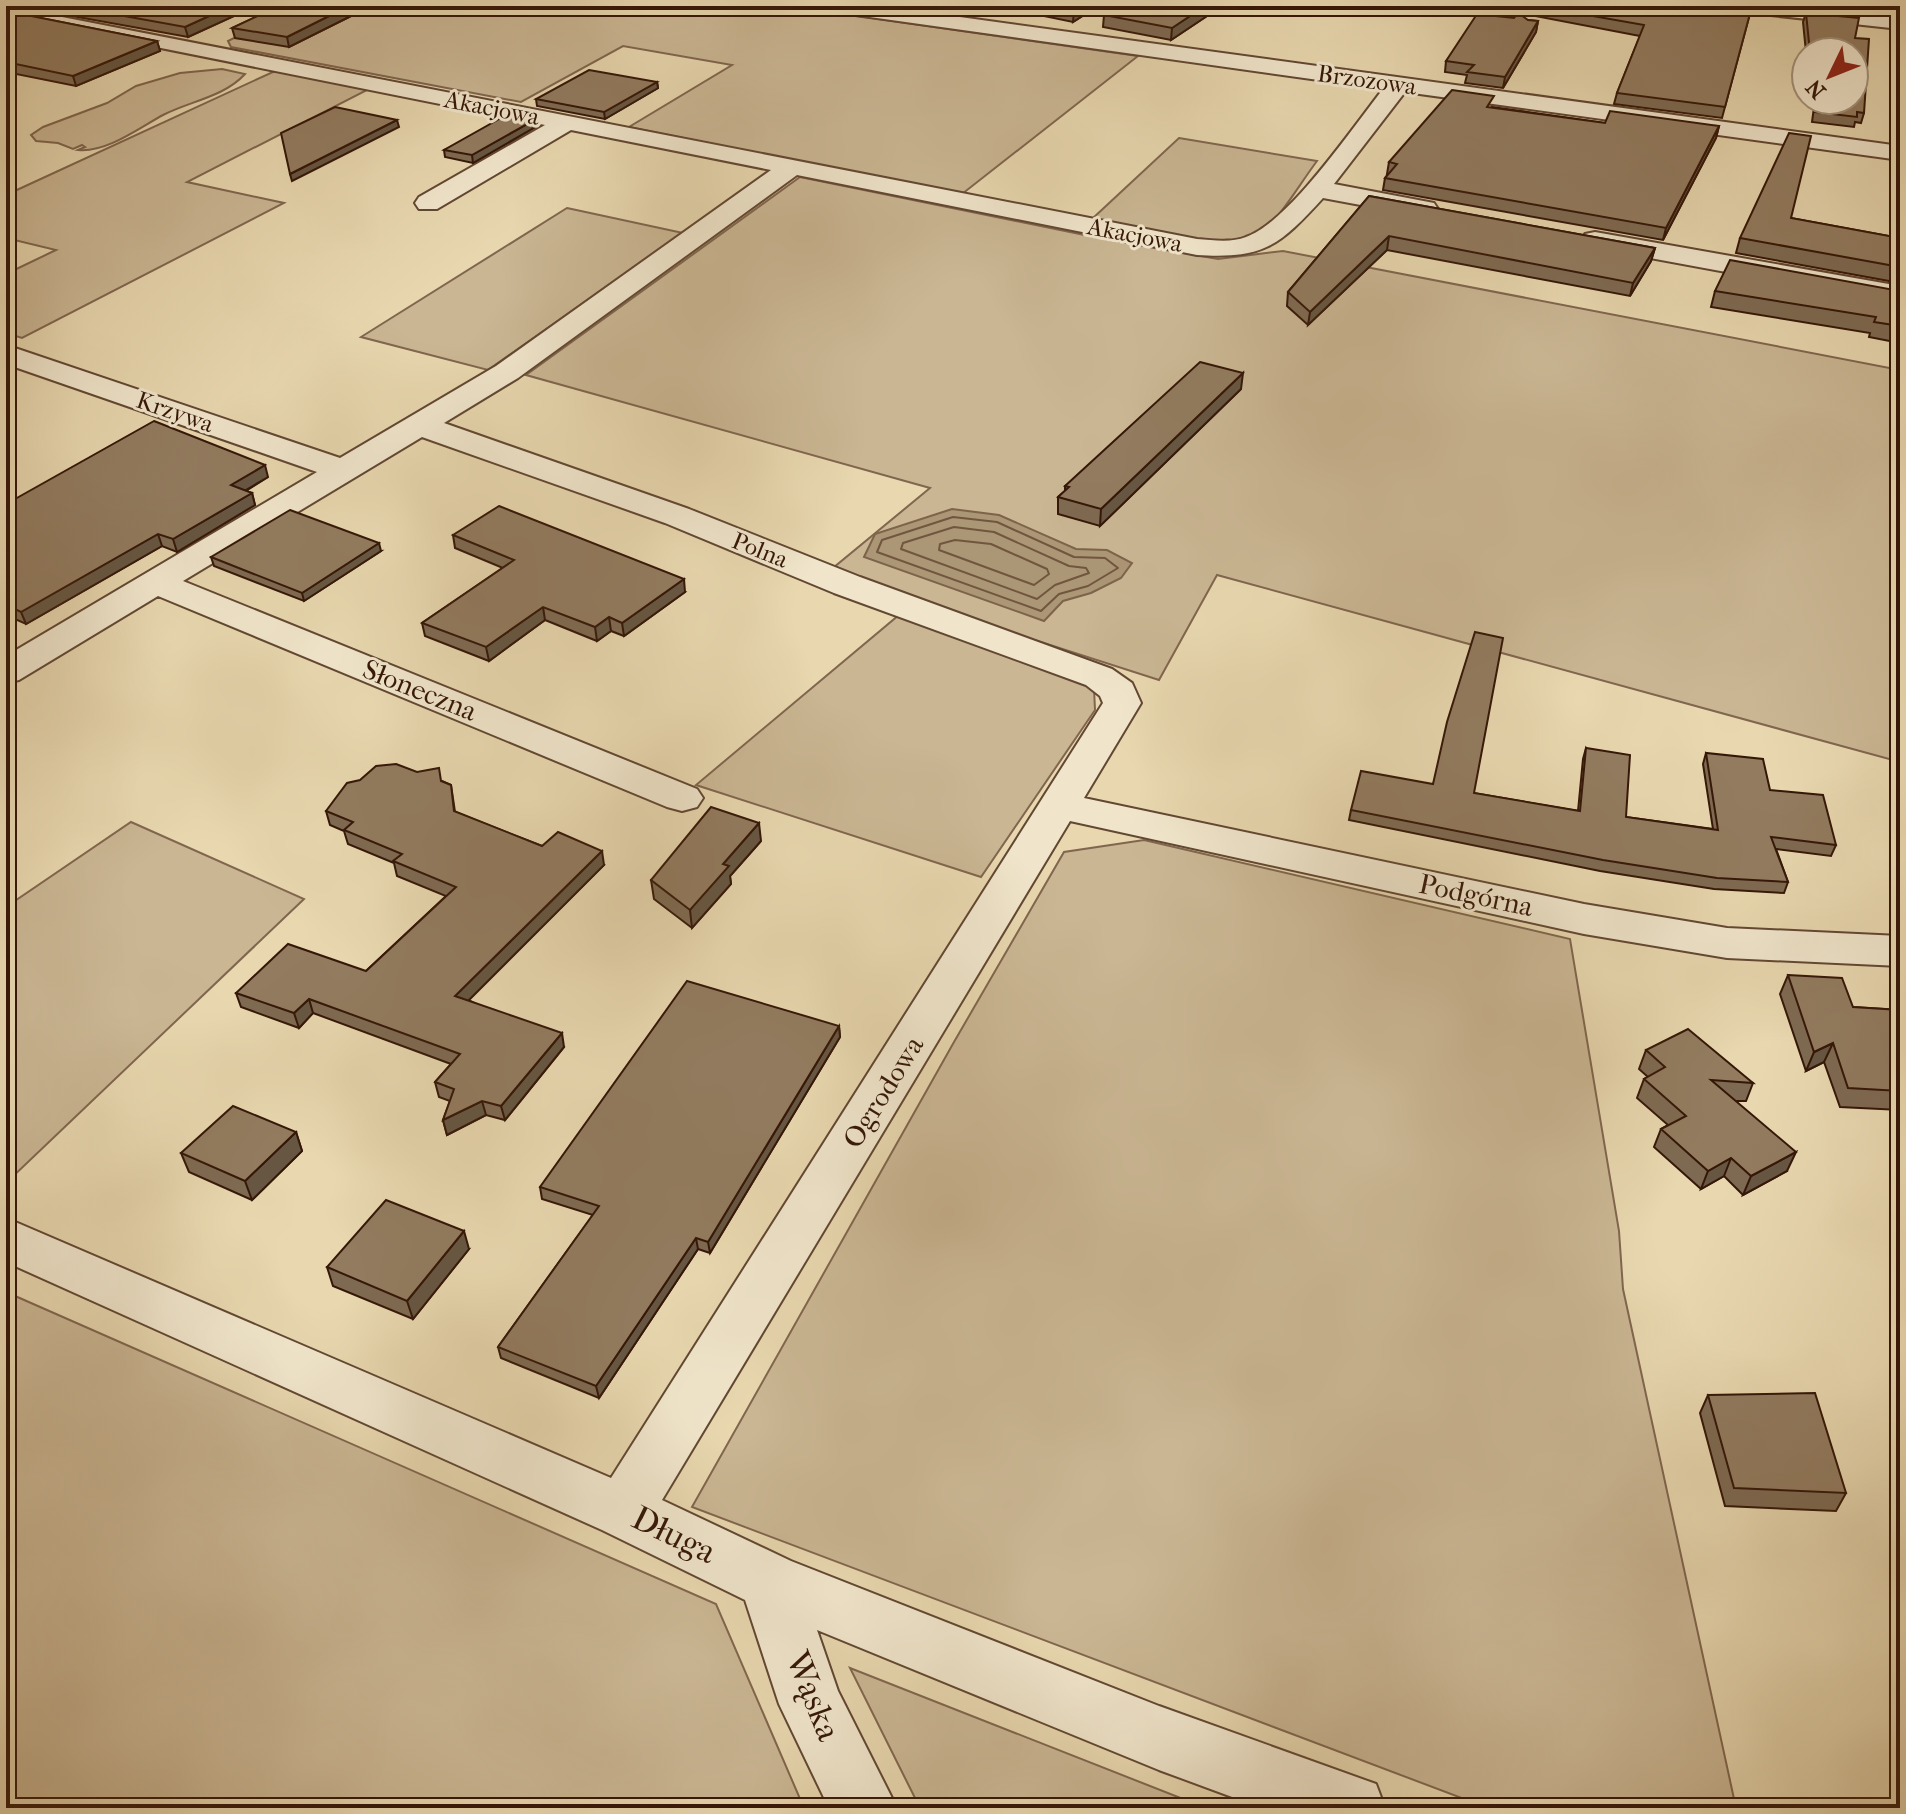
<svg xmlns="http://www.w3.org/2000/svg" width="1906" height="1814" font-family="'IM FELL French Canon',serif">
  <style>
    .green { fill: #cab693; stroke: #80664e; stroke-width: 2 }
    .water { fill: #ab9676; stroke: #7c634a; stroke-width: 2 }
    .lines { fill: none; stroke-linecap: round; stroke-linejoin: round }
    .shore { stroke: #70563f; stroke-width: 2 }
    .minor-casing { stroke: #624732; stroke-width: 4 }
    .minor { fill: #f0e5cb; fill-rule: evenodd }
    .wall { fill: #7e6a52; stroke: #351708; stroke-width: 2 }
    .shaded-wall { fill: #665642; stroke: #351708; stroke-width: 2 }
    .building { fill: #927b5f; stroke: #351708; stroke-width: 2 }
    .labels { text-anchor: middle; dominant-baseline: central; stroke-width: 6; stroke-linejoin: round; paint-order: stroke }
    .far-street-label { font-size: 24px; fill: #351708; stroke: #f0e5cb }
    .street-label { font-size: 28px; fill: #351708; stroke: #f0e5cb }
    .near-street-label { font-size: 34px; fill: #351708; stroke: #f0e5cb }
  </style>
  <rect width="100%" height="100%" fill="#e8d7af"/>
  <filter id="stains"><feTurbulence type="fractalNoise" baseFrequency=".0025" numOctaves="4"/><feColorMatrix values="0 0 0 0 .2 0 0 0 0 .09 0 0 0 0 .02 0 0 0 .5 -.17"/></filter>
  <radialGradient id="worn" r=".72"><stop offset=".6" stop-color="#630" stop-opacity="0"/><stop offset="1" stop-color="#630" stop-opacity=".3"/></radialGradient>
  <g class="green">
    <path d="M298 6H787L1138 56 962 194 629 127 732 65 623 46 521 102 231 47 228 41Z"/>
    <path d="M222 69 245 74C224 97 190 101 163 115 139 128 106 153 78 150L85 147 82 145 73 149 58 143 36 141 31 135 43 127 107 103 136 86 180 73Z"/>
    <path d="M275 71 369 89 187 182 284 203 22 338 6 333V274L56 250 6 238V195Z"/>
    <path d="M1179 138 1317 161C1299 185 1282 215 1261 235 1237 257 1124 226 1092 219Z"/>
    <path d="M800 177 1109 240 1218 259 1283 251 1900 370V762L1217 575 1159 680 985 624 833 568 930 488 526 375Z"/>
    <path d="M567 208 683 233 488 370 361 337Z"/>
    <path d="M899 615 1094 688 1095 710 981 877 696 785Z"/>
    <path d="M131 822 304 899 6 1183V907Z"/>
    <path d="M1144 840 1570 939 1619 1231 1623 1289 1736 1808H1488L692 1507 954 1042 1064 852Z"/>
    <path d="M6 1292 716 1604 804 1808H6Z"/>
    <path d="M850 1668 1206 1808H920Z"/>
  </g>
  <path class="water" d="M952 509 999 515 1076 549 1107 550 1132 563 1121 578 1091 593 1063 601 1044 621 864 557 875 534Z"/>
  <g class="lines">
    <g class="shore">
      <path d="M953 517 997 522 1074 557 1105 558 1118 568 1088 586 1059 594 1041 611 877 552 882 540Z"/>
      <path d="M954 527 994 532 1069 566 1086 568 1089 573 1055 585 1037 599 901 549 903 543Z"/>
      <path d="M955 540 991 544 1047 569 1049 574 1034 585 939 550 940 544Z"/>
    </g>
    <g class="minor-casing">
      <g id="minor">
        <path d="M6 6 1197 239C1213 240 1231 243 1246 237 1288 223 1354 126 1383 89L834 12 823 6H880L1900 146V160L1405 92 1334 184 1434 203 1438 209 1434 215 1425 217 1323 198C1279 246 1264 259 1197 255L797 175 518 378 444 423 689 509 860 577 1112 669 1132 683 1141 703 1084 798 1584 904 1727 928 1900 936V966L1727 958 1584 934 1070 821 662 1500 791 1561 1159 1706 1376 1784 1385 1808H1262L1159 1770 817 1630 838 1691 897 1808H829L779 1704 745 1600 602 1530 6 1262V1218L611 1478 1103 703 1100 696 1086 685 834 593 665 523 422 437 183 581 697 789 703 798 697 807 682 811 667 807 158 596 19 680 6 683V656L317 472 6 364V345L340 458 496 366 771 170 571 130 437 209H419L415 203 419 197 545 125 6 17Z"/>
        <path d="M1731 6H1802L1900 17V29L1742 12Z"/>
        <path d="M1595 232 1900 286V304L1585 246 1581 240 1585 234Z"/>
      </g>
    </g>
    <use href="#minor" class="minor"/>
  </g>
  <g class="wall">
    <path d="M17 6H256L188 37Z"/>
    <path d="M279 6H371L289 47 235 38 232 28Z"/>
    <path d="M1010 6H1098L1073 22 1010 9Z"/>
    <path d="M1222 6 1171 40 1103 27 1104 15Z"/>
    <path d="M1532 6H1752L1722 118 1614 104 1617 93 1640 36 1530 15Z"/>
    <path d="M1828 6H1862L1861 10Z"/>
    <path d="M6 11 157 41 160 51 76 86 6 72Z"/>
    <path d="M1806 13 1855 38 1864 113 1861 123 1855 122 1854 127 1812 122 1815 100H1854V52H1806L1803 22Z"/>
    <path d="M1528 20 1538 21 1536 32 1503 88 1465 83 1467 75 1445 72 1446 61Z"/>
    <path d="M657 82 658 88 605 119 537 106 536 99Z"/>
    <path d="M1492 107 1605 123 1719 126 1716 138 1663 240 1383 190 1385 178 1388 174H1387L1389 162Z"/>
    <path d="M536 119 537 126 473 163 445 157 444 150Z"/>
    <path d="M1369 196 1655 248 1651 261 1630 296 1387 250 1308 325 1287 306 1288 292Z"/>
    <path d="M1791 218 1900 238V283L1736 253 1740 238Z"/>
    <path d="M1715 291H1900V343L1869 337 1870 333 1711 307Z"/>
    <path d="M1241 389 1100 526 1058 514V497L1065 491V486Z"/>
    <path d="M268 477 246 491 252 493 255 505 177 552 162 546 26 624 6 615V497L15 499Z"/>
    <path d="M453 535 685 592 624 636 611 631 597 641 545 620 489 661 425 636 422 623 503 568 455 548Z"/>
    <path d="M381 551 304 601 214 566 211 557Z"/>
    <path d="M1586 748 1626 817 1713 829 1703 764 1706 753 1770 790 1836 845 1831 856 1776 849 1788 882 1784 893 1714 889 1600 871 1349 820 1351 810 1474 793 1578 811 1583 759Z"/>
    <path d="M442 781 451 785 455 812 542 846 604 865 468 1000 564 1047 505 1120 486 1115 447 1135 443 1120 450 1101 439 1097 435 1082 451 1064 313 1013 299 1028 241 1007 236 993 366 971 446 896 397 876 394 863 348 844 344 831 330 825 326 811Z"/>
    <path d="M761 841 730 876 731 884 692 928 654 899 651 880Z"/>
    <path d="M1788 975 1853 1007 1900 1010V1110L1840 1107 1824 1062 1806 1071 1780 994Z"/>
    <path d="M839 1026 840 1037 710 1253 698 1249 599 1398 501 1358 498 1347 593 1215 542 1199 540 1187Z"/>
    <path d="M1646 1050 1753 1083 1746 1101H1735L1787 1171 1743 1195 1724 1176 1701 1189 1654 1147 1661 1129 1668 1125 1637 1098 1644 1079 1648 1077 1639 1069Z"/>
    <path d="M296 1132 302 1151 252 1200 189 1172 181 1153Z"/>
    <path d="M469 1249 413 1319 333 1286 327 1267Z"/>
    <path d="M1708 1395 1846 1493 1836 1511 1725 1506 1700 1413Z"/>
  </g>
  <g class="shaded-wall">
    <path d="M231 6H256L188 37 185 27Z"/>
    <path d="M349 6H371L289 47 287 37Z"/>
    <path d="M1080 6H1098L1073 22 1074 10Z"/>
    <path d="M1205 6H1222L1171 40 1172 28Z"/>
    <path d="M1538 21 1536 32 1503 88 1505 77Z"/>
    <path d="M157 41 160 51 76 86 73 76Z"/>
    <path d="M657 82 658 88 605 119 604 112Z"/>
    <path d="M536 119 537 126 473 163 472 155Z"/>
    <path d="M397 120 399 127 292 181 290 174Z"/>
    <path d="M1719 126 1716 138 1663 240 1666 228Z"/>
    <path d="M1389 236 1387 250 1308 325 1310 312Z"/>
    <path d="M1655 248 1651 261 1630 296 1633 283Z"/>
    <path d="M1243 373 1241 389 1100 526 1101 509Z"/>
    <path d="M265 465 268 477 234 497 231 485Z"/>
    <path d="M252 493 255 505 177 552 173 539Z"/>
    <path d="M158 534 162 546 26 624 21 612Z"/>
    <path d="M379 543 381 551 304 601 302 593Z"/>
    <path d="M684 579 685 592 624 636 622 623Z"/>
    <path d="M543 607 545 620 489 661 486 647Z"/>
    <path d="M609 617 611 631 597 641 595 627Z"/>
    <path d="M759 823 761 841 730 876 731 884 692 928 690 910 723 864Z"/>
    <path d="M602 851 604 865 459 1010 455 996Z"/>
    <path d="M309 999 313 1013 299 1028 294 1013Z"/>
    <path d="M839 1026 840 1037 710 1253 708 1242Z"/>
    <path d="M562 1033 564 1047 505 1120 501 1106Z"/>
    <path d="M1833 1043 1824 1062 1806 1071 1814 1052Z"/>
    <path d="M482 1101 486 1115 447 1135 443 1120Z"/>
    <path d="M296 1132 302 1151 252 1200 245 1181Z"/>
    <path d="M1796 1152 1787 1171 1743 1195 1751 1176Z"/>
    <path d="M1731 1158 1724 1176 1701 1189 1708 1171Z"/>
    <path d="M464 1231 469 1249 413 1319 407 1301Z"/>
    <path d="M696 1238 698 1249 599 1398 596 1386Z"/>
  </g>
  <g class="building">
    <path d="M69 6H231L185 27Z"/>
    <path d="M279 6H349L287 37 232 28Z"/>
    <path d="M1054 6H1080L1074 10Z"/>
    <path d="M1118 6H1205L1172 28 1104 15Z"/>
    <path d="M1536 6H1752L1725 107 1617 93 1644 25Z"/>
    <path d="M6 11 157 41 73 76 6 62Z"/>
    <path d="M1518 13 1528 20 1538 21 1505 77 1467 72 1474 65 1446 61 1477 14 1514 18Z"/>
    <path d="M1806 13 1859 18 1855 38 1869 39 1864 113 1857 112V117L1814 112 1816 100H1854V52H1810Z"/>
    <path d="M589 70 657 82 604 112 536 99Z"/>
    <path d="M1452 90 1494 96 1487 107 1605 123 1610 111 1719 126 1666 228 1385 178 1397 164 1389 162Z"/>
    <path d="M335 107 397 120 290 174 281 133Z"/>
    <path d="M508 114 536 119 472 155 444 150Z"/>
    <path d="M1789 133 1811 136 1791 218 1900 238V267L1740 238Z"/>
    <path d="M1369 196 1655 248 1633 283 1389 236 1310 312 1288 292Z"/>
    <path d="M1730 260 1900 291V326L1874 322 1876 317 1715 291Z"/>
    <path d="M1200 362 1243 373 1101 509 1058 497 1069 487 1065 486Z"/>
    <path d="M154 421 265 465 231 485 252 493 173 539 158 534 21 612 6 605V497L15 499Z"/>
    <path d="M499 506 684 579 622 623 609 617 595 627 543 607 486 647 422 623 514 560 453 535Z"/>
    <path d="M290 510 379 543 302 593 211 557Z"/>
    <path d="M1475 632 1503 638 1474 793 1580 811 1586 748 1630 755 1626 817 1718 830 1706 753 1763 759 1770 790 1823 795 1836 845 1771 837 1788 882 1717 878 1603 860 1351 810 1361 771 1433 784 1447 722Z"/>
    <path d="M396 764 417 772 439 768 441 781 451 785 454 811 542 846 558 832 602 851 455 996 562 1033 501 1106 482 1101 443 1120 454 1089 435 1082 460 1054 309 999 294 1013 236 993 288 944 366 971 456 887 393 861 402 854 344 830 353 822 326 811 347 783 360 780 376 766Z"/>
    <path d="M711 807 759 823 723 864 729 866 690 910 651 880Z"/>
    <path d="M1788 975 1842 978 1853 1007 1900 1010V1091L1848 1088 1833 1043 1814 1052Z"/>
    <path d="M687 981 839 1026 708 1242 696 1238 596 1386 498 1347 599 1206 540 1187Z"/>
    <path d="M1688 1029 1753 1083 1711 1080 1796 1152 1751 1176 1731 1158 1708 1171 1661 1129 1686 1116 1644 1079 1665 1067 1646 1050Z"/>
    <path d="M233 1106 296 1132 245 1181 181 1153Z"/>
    <path d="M386 1200 464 1231 407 1301 327 1267Z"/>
    <path d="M1815 1393 1846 1493 1734 1488 1708 1395Z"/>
  </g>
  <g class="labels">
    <g class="far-street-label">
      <text transform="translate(1367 80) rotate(8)">Brzozowa</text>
      <text transform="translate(492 108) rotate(11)">Akacjowa</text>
      <text transform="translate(1135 235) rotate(11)">Akacjowa</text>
      <text transform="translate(175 412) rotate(19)">Krzywa</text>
      <text transform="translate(760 550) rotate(22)">Polna</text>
    </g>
    <g class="street-label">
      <text transform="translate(420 690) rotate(22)">Słoneczna</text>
      <text transform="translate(1476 895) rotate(12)">Podgórna</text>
      <text transform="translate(883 1092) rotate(-58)">Ogrodowa</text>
    </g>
    <g class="near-street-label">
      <text transform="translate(674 1535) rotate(26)">Długa</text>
      <text transform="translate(813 1696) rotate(68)">Wąska</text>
    </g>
  </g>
  <rect width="1906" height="1814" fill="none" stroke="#e8d7af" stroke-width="32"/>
  <rect x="8" y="8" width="1890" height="1798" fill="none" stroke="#351708" stroke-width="4"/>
  <rect x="16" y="16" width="1874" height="1782" fill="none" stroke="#351708" stroke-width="2"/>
  <g transform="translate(1830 76) rotate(227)"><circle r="38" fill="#f0e5cb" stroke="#a5937d" stroke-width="2"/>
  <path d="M0-6L14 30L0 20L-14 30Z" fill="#8f2418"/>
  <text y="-12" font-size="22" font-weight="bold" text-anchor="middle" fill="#351708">N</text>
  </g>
  <rect width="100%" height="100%" filter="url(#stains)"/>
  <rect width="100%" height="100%" fill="url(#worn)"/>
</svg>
